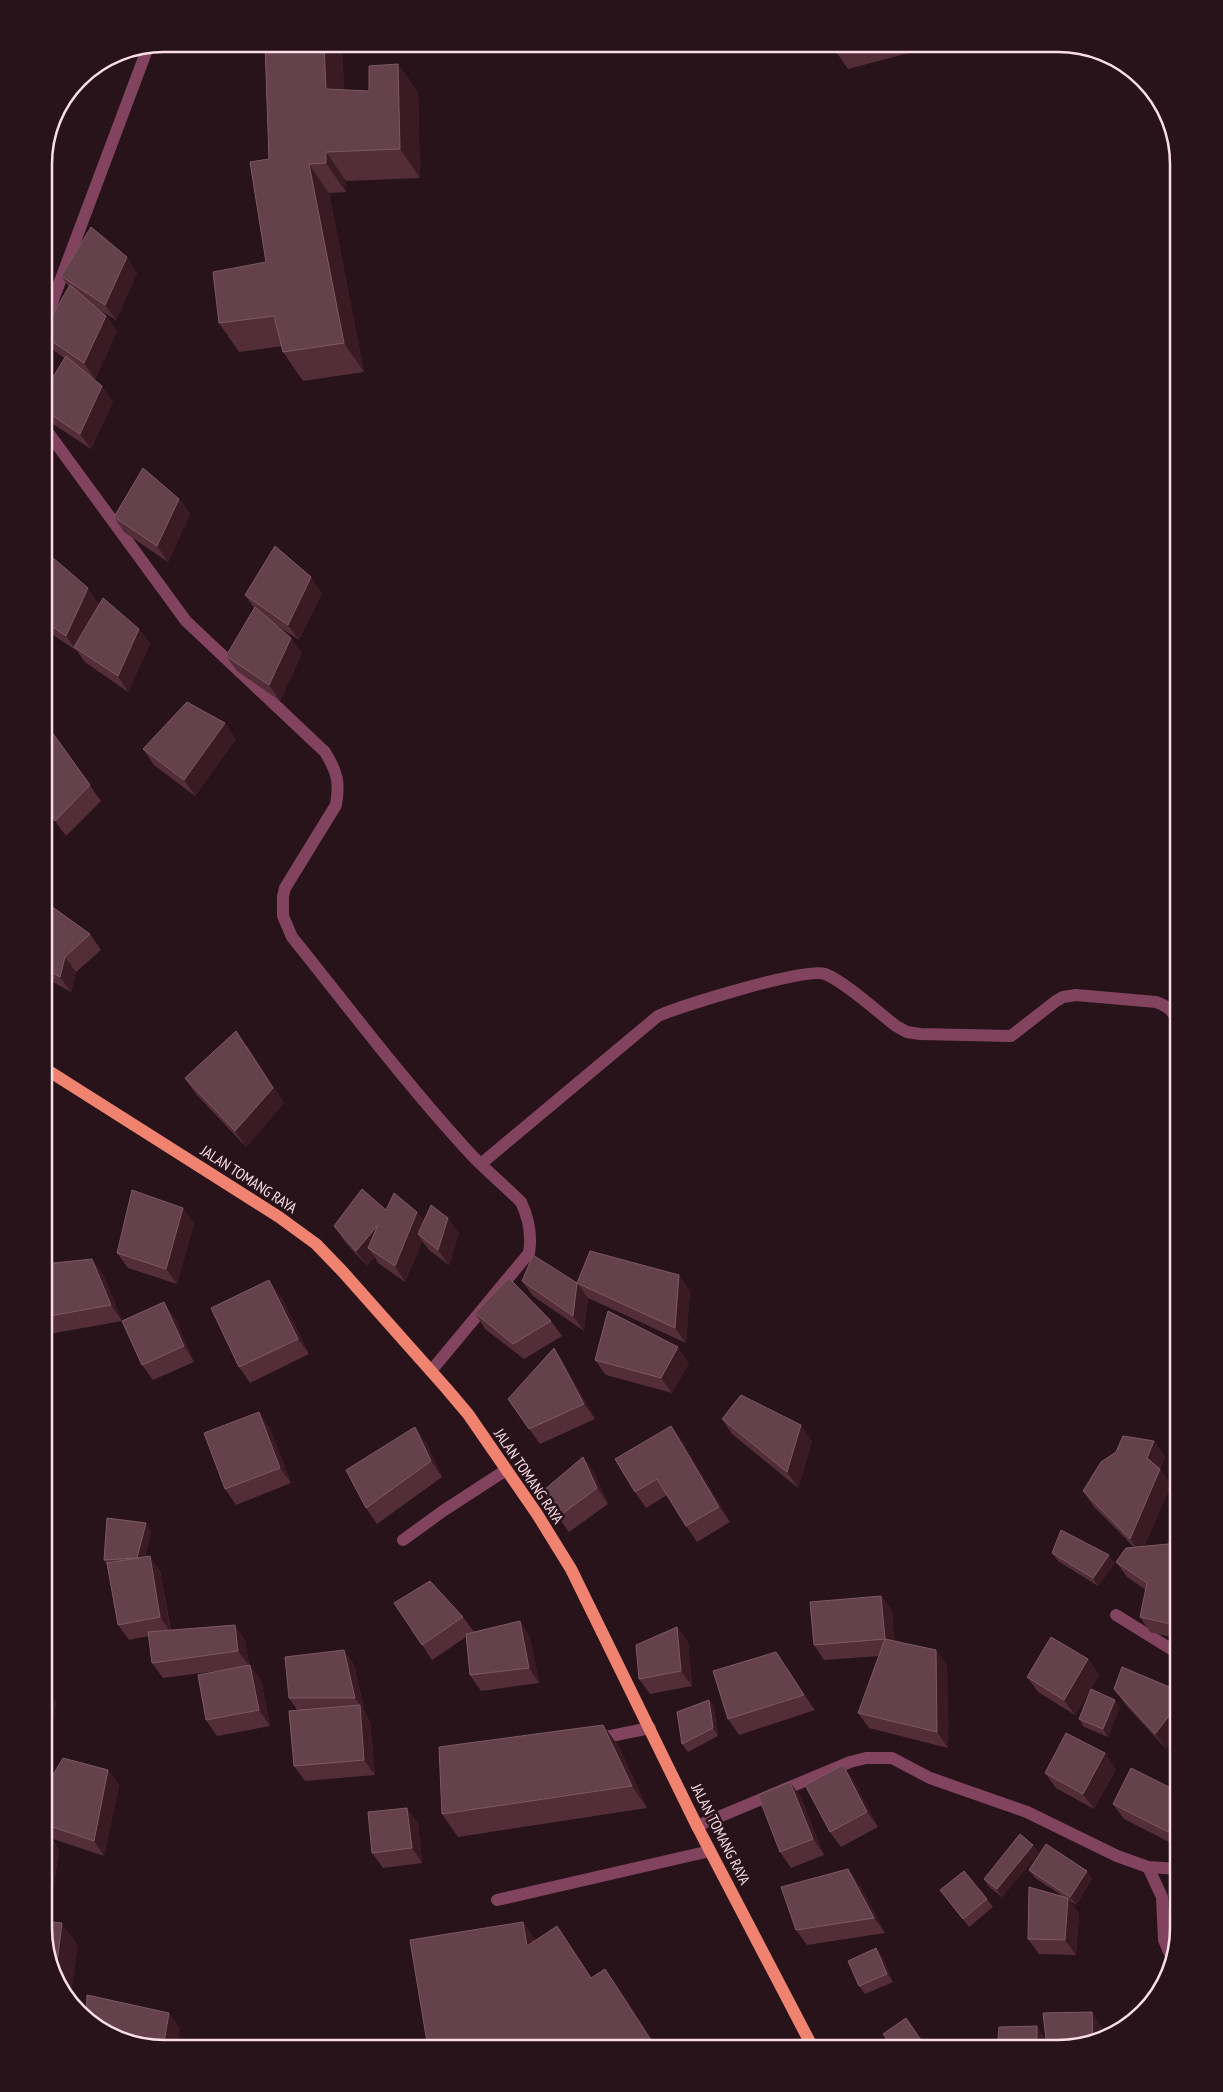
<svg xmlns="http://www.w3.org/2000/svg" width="1223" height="2092" font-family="'PT Sans Narrow',sans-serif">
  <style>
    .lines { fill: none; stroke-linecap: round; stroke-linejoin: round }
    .minor { stroke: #81435e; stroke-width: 12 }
    .major { stroke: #ef8370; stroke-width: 12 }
    .wall { fill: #532e38 }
    .shaded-wall { fill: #3a1b24 }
    .building { fill: #65414b; stroke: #7c5964 }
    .labels { text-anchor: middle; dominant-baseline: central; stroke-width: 5; stroke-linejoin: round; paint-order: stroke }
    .street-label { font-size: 15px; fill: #fbdde8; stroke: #271319 }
    .rim { fill: none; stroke: #fbdde8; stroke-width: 2.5 }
  </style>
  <rect width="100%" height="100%" fill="#271319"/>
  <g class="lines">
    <g class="minor">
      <path d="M44 324 148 47"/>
      <path d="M44 427 186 621 325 752C337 772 340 781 336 805L285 888 283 896V916L292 937C349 1008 404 1081 466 1149 483 1168 503 1184 521 1202 528 1217 532 1236 529 1253L431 1371"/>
      <path d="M482 1163 658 1016C681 1006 805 967 825 974 844 981 878 1012 896 1026L907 1032 920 1034 1011 1036 1056 1001 1063 997 1076 995 1156 1002C1176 1009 1176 1017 1179 1036"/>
      <path d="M403 1540 443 1511 506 1470"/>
      <path d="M1116 1615 1179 1654"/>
      <path d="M596 1739 650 1728"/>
      <path d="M697 1826 850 1762 866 1758H892L930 1778 1027 1812 1117 1856 1148 1867 1179 1869"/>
      <path d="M1148 1867 1162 1897 1164 1940 1171 1956"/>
      <path d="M497 1900 710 1851"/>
    </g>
    <path class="major" d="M44 1068 279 1217 316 1244 343 1272 446 1388 468 1414 537 1514 571 1569 697 1826 813 2048"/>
  </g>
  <g class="wall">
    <path d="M835 44H909L912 52 848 69 837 53Z"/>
    <path d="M398 64 418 92 420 178 346 181V192L329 193 364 372 303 381 283 352 282 346 239 352 219 323 266 262 269 159 344 90 369 91Z"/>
    <path d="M137 273 116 320 98 309 106 316 117 331 95 379 85 372 113 402 91 449 47 420 44 415V392L64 358 52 349 44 338V329L69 287 61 276Z"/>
    <path d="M179 499 190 514 168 562 124 532 114 517Z"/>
    <path d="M44 571 99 604 96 611 139 629 150 644 128 692 85 662 77 651 44 629Z"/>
    <path d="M322 593 299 640 276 625 302 653 280 701 237 671 226 656 254 608 245 595Z"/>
    <path d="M44 721 101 801 66 836 55 821Z"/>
    <path d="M236 739 195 796 154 765 143 749Z"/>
    <path d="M44 901 90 934 101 950 76 972 71 992 44 977Z"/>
    <path d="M247 1046 284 1103 246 1147 196 1094 185 1079Z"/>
    <path d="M386 1210 417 1212 424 1221 459 1233 449 1265 429 1250 422 1241 405 1282 378 1263 375 1257 367 1266 345 1242 334 1226Z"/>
    <path d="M194 1223 177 1284 128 1268 117 1253Z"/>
    <path d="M44 1264 103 1274 122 1321 44 1335Z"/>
    <path d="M522 1281 577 1283 690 1291 686 1343 588 1298 584 1331 533 1296Z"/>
    <path d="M280 1295 309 1354 250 1383 239 1367Z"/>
    <path d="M475 1313 551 1321 562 1336 524 1359 485 1329Z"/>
    <path d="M175 1318 194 1362 153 1380 142 1365Z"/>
    <path d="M554 1348 564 1364 595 1419 540 1444 508 1399Z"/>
    <path d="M595 1360 689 1363 672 1393 606 1375Z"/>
    <path d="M722 1419 812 1441 798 1488 732 1434Z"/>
    <path d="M671 1426 682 1441 730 1522 697 1542 686 1526 667 1495 646 1508 635 1492Z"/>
    <path d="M270 1428 291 1483 236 1505 225 1489Z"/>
    <path d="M1154 1441 1165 1457 1160 1469 1171 1485 1144 1546 1179 1543V1639L1150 1632 1140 1617 1146 1590 1127 1577 1116 1562 1134 1547 1094 1507 1083 1491Z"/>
    <path d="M426 1443 442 1477 377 1524 366 1508Z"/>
    <path d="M583 1457 594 1472 608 1504 569 1532 558 1517Z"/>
    <path d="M151 1531 145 1557 160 1571 171 1630 245 1640 249 1665 261 1680 270 1726 217 1736 206 1720 224 1670 163 1678 152 1663 149 1636 129 1640 118 1625 107 1565 104 1560Z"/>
    <path d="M1052 1553 1115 1563 1098 1586 1058 1561Z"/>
    <path d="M881 1596 892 1611 894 1641 947 1665 948 1748 869 1728 858 1713 879 1656 824 1660 814 1645Z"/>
    <path d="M463 1617 474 1632 520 1621 530 1637 539 1683 481 1691 470 1675 466 1637 432 1660 422 1645Z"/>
    <path d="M677 1627 688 1642 692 1686 650 1694 639 1679Z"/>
    <path d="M344 1650 354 1665 365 1713 370 1721 375 1775 305 1781 294 1766 298 1711 289 1698Z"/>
    <path d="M776 1652 815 1710 739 1735 728 1719Z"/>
    <path d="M1088 1659 1099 1675 1075 1715 1038 1692 1027 1677Z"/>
    <path d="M44 1685 56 1703 48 1760H44Z"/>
    <path d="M1114 1689 1179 1691V1732L1166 1749 1125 1704Z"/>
    <path d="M709 1700 714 1708 718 1736 688 1752 682 1744Z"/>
    <path d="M1120 1707 1108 1737 1084 1727 1079 1719Z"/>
    <path d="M603 1725 619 1747 647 1808 458 1837 442 1814Z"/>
    <path d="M843 1765 853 1780 878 1827 841 1847 830 1832Z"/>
    <path d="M1131 1768 1179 1847 1124 1819 1113 1804Z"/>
    <path d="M1116 1769 1094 1809 1056 1788 1045 1773Z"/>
    <path d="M108 1770 119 1785 104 1856 44 1836V1790Z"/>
    <path d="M790 1782 801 1798 824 1855 791 1868 780 1852Z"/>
    <path d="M418 1823 422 1863 383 1868 372 1853Z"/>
    <path d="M44 1840 53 1841 59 1849 53 1891 44 1890Z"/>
    <path d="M1033 1845 1039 1853 1002 1897 989 1887 984 1879Z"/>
    <path d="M1029 1870 1092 1879 1076 1905 1070 1901 1079 1914 1076 1955 1039 1954 1028 1939 1064 1897 1035 1878Z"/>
    <path d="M859 1884 885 1933 807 1945 796 1930Z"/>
    <path d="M940 1890 987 1899 993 1907 969 1927Z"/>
    <path d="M882 1956 893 1982 865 1994 859 1986Z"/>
    <path d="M906 2018 926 2047 925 2048H893Z"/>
  </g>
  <g class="shaded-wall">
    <path d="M324 44H342L346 118 326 89Z"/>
    <path d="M906 44H909L912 52Z"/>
    <path d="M398 64 418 92 420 178 400 149Z"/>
    <path d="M326 152 346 181V192L326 163Z"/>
    <path d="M309 164 329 193 364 372 344 343Z"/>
    <path d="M127 257 137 273 116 320 105 305Z"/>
    <path d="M106 316 117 331 95 379 84 363Z"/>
    <path d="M102 386 113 402 91 449 80 434Z"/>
    <path d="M179 499 190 514 168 562 157 546Z"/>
    <path d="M311 577 322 593 299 640 288 625Z"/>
    <path d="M88 588 99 604 78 649 74 647 77 651 66 636Z"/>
    <path d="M139 629 150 644 128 692 118 676Z"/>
    <path d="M291 638 302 653 280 701 269 685Z"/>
    <path d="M225 723 236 739 195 796 184 780Z"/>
    <path d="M65 957 76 972 71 992 60 977Z"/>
    <path d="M236 1031 284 1103 246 1147 235 1131Z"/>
    <path d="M183 1208 194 1223 177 1284 166 1269Z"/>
    <path d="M417 1212 428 1227 418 1234 422 1241 405 1282 395 1266Z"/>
    <path d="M448 1218 459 1233 449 1265 438 1250Z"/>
    <path d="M378 1225 368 1248 375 1257 367 1266 356 1251Z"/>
    <path d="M92 1259 103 1274 122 1321 111 1305Z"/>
    <path d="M679 1275 690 1291 686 1343 675 1328Z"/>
    <path d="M269 1280 280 1295 309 1354 298 1339Z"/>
    <path d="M577 1283 588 1298 584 1331 573 1316Z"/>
    <path d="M164 1302 175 1318 194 1362 184 1346Z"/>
    <path d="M678 1347 689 1363 672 1393 661 1378Z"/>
    <path d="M554 1348 564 1364 595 1419 584 1404Z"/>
    <path d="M259 1412 270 1428 291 1483 280 1468Z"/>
    <path d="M801 1425 812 1441 798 1488 787 1472Z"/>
    <path d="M671 1426 682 1441 730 1522 719 1507Z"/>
    <path d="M415 1427 426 1443 442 1477 431 1461Z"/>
    <path d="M1154 1441 1165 1457 1158 1473 1147 1458Z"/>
    <path d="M583 1457 594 1472 608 1504 597 1488Z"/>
    <path d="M1160 1469 1171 1485 1141 1555 1130 1539Z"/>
    <path d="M146 1523 151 1531 142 1567 136 1559Z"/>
    <path d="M1109 1555 1115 1563 1098 1586 1093 1578Z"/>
    <path d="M150 1556 160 1571 171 1633 160 1617Z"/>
    <path d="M881 1596 892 1611 896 1654 885 1639Z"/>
    <path d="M520 1621 530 1637 539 1683 529 1668Z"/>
    <path d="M235 1625 245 1640 249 1666 238 1651Z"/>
    <path d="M677 1627 688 1642 692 1686 681 1671Z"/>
    <path d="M344 1650 354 1665 365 1713 355 1698Z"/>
    <path d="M936 1650 947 1665 948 1748 937 1732Z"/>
    <path d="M776 1652 787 1667 815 1710 804 1695Z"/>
    <path d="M1088 1659 1099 1675 1075 1715 1064 1700Z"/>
    <path d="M250 1665 261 1680 270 1726 259 1710Z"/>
    <path d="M44 1685 56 1703 48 1760 44 1754Z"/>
    <path d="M709 1700 714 1708 718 1736 713 1728Z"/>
    <path d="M1115 1700 1120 1707 1108 1737 1103 1729Z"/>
    <path d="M1179 1703V1732L1166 1749 1155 1734Z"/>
    <path d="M360 1705 370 1721 375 1775 364 1760Z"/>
    <path d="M603 1725 619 1747 647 1808 632 1786Z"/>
    <path d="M1105 1753 1116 1769 1094 1809 1083 1794Z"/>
    <path d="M843 1765 853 1780 878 1827 867 1812Z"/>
    <path d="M108 1770 119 1785 104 1856 94 1841Z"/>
    <path d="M790 1782 801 1798 824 1855 813 1839Z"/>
    <path d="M407 1808 418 1823 422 1863 412 1848Z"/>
    <path d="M1179 1809V1847L1168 1832Z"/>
    <path d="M53 1841 59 1849 53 1891 48 1883Z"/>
    <path d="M1033 1845 1039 1853 1002 1897 997 1889Z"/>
    <path d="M848 1869 859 1884 885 1933 874 1918Z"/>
    <path d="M1087 1871 1092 1879 1076 1905 1070 1897Z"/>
    <path d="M1068 1898 1079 1914 1076 1955 1065 1940Z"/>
    <path d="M523 1922 543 1950 527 1946Z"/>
    <path d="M62 1923 78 1945 71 1998 56 1981 55 1978Z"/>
    <path d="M557 1926 577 1955 611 2007 591 1978Z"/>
    <path d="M876 1948 882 1956 893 1982 887 1974Z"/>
    <path d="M605 1969 625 1997 658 2048H656Z"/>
    <path d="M1092 2012 1102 2027 1103 2038 1093 2040Z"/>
    <path d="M169 2013 180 2028 177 2048H163Z"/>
    <path d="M1037 2026 1047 2042 1048 2048H1037Z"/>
  </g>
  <g class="building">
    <path d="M265 44H324L326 89 369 91V66L398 64 400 149 326 152V163L309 164 344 343 283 352 274 316 219 323 213 272 266 262 250 162 269 159Z"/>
    <path d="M835 44H873L837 53Z"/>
    <path d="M91 227 127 257 105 305 61 276Z"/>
    <path d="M70 285 106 316 84 363 44 336V329Z"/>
    <path d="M66 356 102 386 80 434 44 410V392Z"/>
    <path d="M143 468 179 499 157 546 114 517Z"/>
    <path d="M275 546 311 577 288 625 245 595Z"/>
    <path d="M52 557 88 588 66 636 44 621V571Z"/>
    <path d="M103 598 139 629 118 676 74 647Z"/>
    <path d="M255 607 291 638 269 685 226 656Z"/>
    <path d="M187 702 225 723 184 780 143 749Z"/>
    <path d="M44 721 90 785 55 821 44 797Z"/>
    <path d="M44 901 90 934 65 957 60 977 44 968Z"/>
    <path d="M236 1031 273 1088 235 1131 185 1078Z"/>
    <path d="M362 1189 386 1210 394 1193 417 1212 395 1266 368 1248 378 1225 356 1251 334 1226Z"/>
    <path d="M132 1190 183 1208 166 1269 117 1253Z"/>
    <path d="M431 1205 448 1218 438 1250 418 1234Z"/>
    <path d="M590 1251 679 1275 675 1328 577 1283Z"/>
    <path d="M533 1255 577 1283 573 1316 522 1281Z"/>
    <path d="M92 1259 111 1305 44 1317V1264Z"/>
    <path d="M509 1278 551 1321 513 1344 475 1313Z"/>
    <path d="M269 1280 298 1339 239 1367 211 1308Z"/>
    <path d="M164 1302 184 1346 142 1365 122 1321Z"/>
    <path d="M608 1311 678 1347 661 1378 595 1360Z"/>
    <path d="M554 1348 584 1404 529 1429 508 1399Z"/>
    <path d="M741 1395 801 1425 787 1472 722 1419Z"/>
    <path d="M259 1412 280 1468 225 1489 204 1433Z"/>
    <path d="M671 1426 719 1507 686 1526 657 1479 635 1492 615 1459Z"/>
    <path d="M415 1427 431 1461 366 1508 346 1470Z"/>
    <path d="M1123 1436 1154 1441 1147 1458 1160 1469 1130 1539 1083 1491 1101 1462 1116 1452Z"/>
    <path d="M583 1457 597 1488 558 1517 544 1490Z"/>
    <path d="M107 1518 146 1523 137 1558 104 1560Z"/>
    <path d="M1061 1530 1109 1555 1093 1578 1052 1553Z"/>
    <path d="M1179 1543V1626L1140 1617 1147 1583 1116 1562 1126 1548Z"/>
    <path d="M150 1556 160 1617 118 1625 107 1563Z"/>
    <path d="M430 1581 463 1617 422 1645 394 1603Z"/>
    <path d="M881 1596 885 1639 814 1645 810 1602Z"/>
    <path d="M520 1621 529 1668 470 1675 466 1634Z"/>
    <path d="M235 1625 238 1651 152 1663 148 1632Z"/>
    <path d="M677 1627 681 1671 639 1679 636 1645Z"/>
    <path d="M1051 1637 1088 1659 1064 1700 1027 1677Z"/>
    <path d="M885 1639 936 1650 937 1732 858 1713Z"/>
    <path d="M344 1650 355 1698H289L285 1657Z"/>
    <path d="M776 1652 804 1695 728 1719 713 1671Z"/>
    <path d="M250 1665 259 1710 206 1720 198 1675Z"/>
    <path d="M1122 1667 1179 1691V1703L1155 1734 1114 1689Z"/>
    <path d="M1091 1689 1115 1700 1103 1729 1079 1719Z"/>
    <path d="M709 1700 713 1728 682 1744 677 1712Z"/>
    <path d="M360 1705 364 1760 294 1766 289 1711Z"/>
    <path d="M603 1725 632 1786 442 1814 439 1747Z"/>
    <path d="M1066 1733 1105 1753 1083 1794 1045 1773Z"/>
    <path d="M63 1758 108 1770 94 1841 44 1824V1790Z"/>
    <path d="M843 1765 867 1812 830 1832 805 1785Z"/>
    <path d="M1131 1768 1179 1792V1809L1168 1832 1113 1804Z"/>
    <path d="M790 1782 813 1839 780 1852 758 1795Z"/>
    <path d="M407 1808 412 1848 372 1853 368 1812Z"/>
    <path d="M1020 1834 1033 1845 997 1889 984 1879Z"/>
    <path d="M44 1840 53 1841 48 1883 44 1882Z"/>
    <path d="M1046 1844 1087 1871 1070 1897 1029 1870Z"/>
    <path d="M848 1869 874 1918 796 1930 781 1887Z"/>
    <path d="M964 1871 987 1899 963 1919 940 1890Z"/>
    <path d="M1029 1887 1068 1898 1065 1940 1028 1939Z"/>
    <path d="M44 1921 62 1923 55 1978 44 1928Z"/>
    <path d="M523 1922 527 1946 557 1926 591 1978 605 1969 656 2048H428L410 1940Z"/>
    <path d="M876 1948 887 1974 859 1986 848 1961Z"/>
    <path d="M87 1995 169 2013 163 2048H157L97 2028 86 2016Z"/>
    <path d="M1092 2012 1093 2040 1061 2048H1047L1043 2013Z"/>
    <path d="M906 2018 921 2040 909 2048H893L883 2034Z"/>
    <path d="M1037 2026V2048H997L999 2027Z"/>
    <path d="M968 2042 973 2048H958Z"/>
  </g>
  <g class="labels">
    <g class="street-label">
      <text transform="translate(249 1179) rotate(33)">JALAN TOMANG RAYA</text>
      <text transform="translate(529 1476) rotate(56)">JALAN TOMANG RAYA</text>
      <text transform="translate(721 1834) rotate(63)">JALAN TOMANG RAYA</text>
    </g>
  </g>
  <path d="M0 0H1223V2092H0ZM164 52H1058A112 112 0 0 1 1170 164V1928A112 112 0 0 1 1058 2040H164A112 112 0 0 1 52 1928V164A112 112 0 0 1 164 52Z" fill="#271319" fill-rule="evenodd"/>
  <path class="rim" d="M164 52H1058A112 112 0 0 1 1170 164V1928A112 112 0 0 1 1058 2040H164A112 112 0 0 1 52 1928V164A112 112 0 0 1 164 52Z"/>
</svg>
